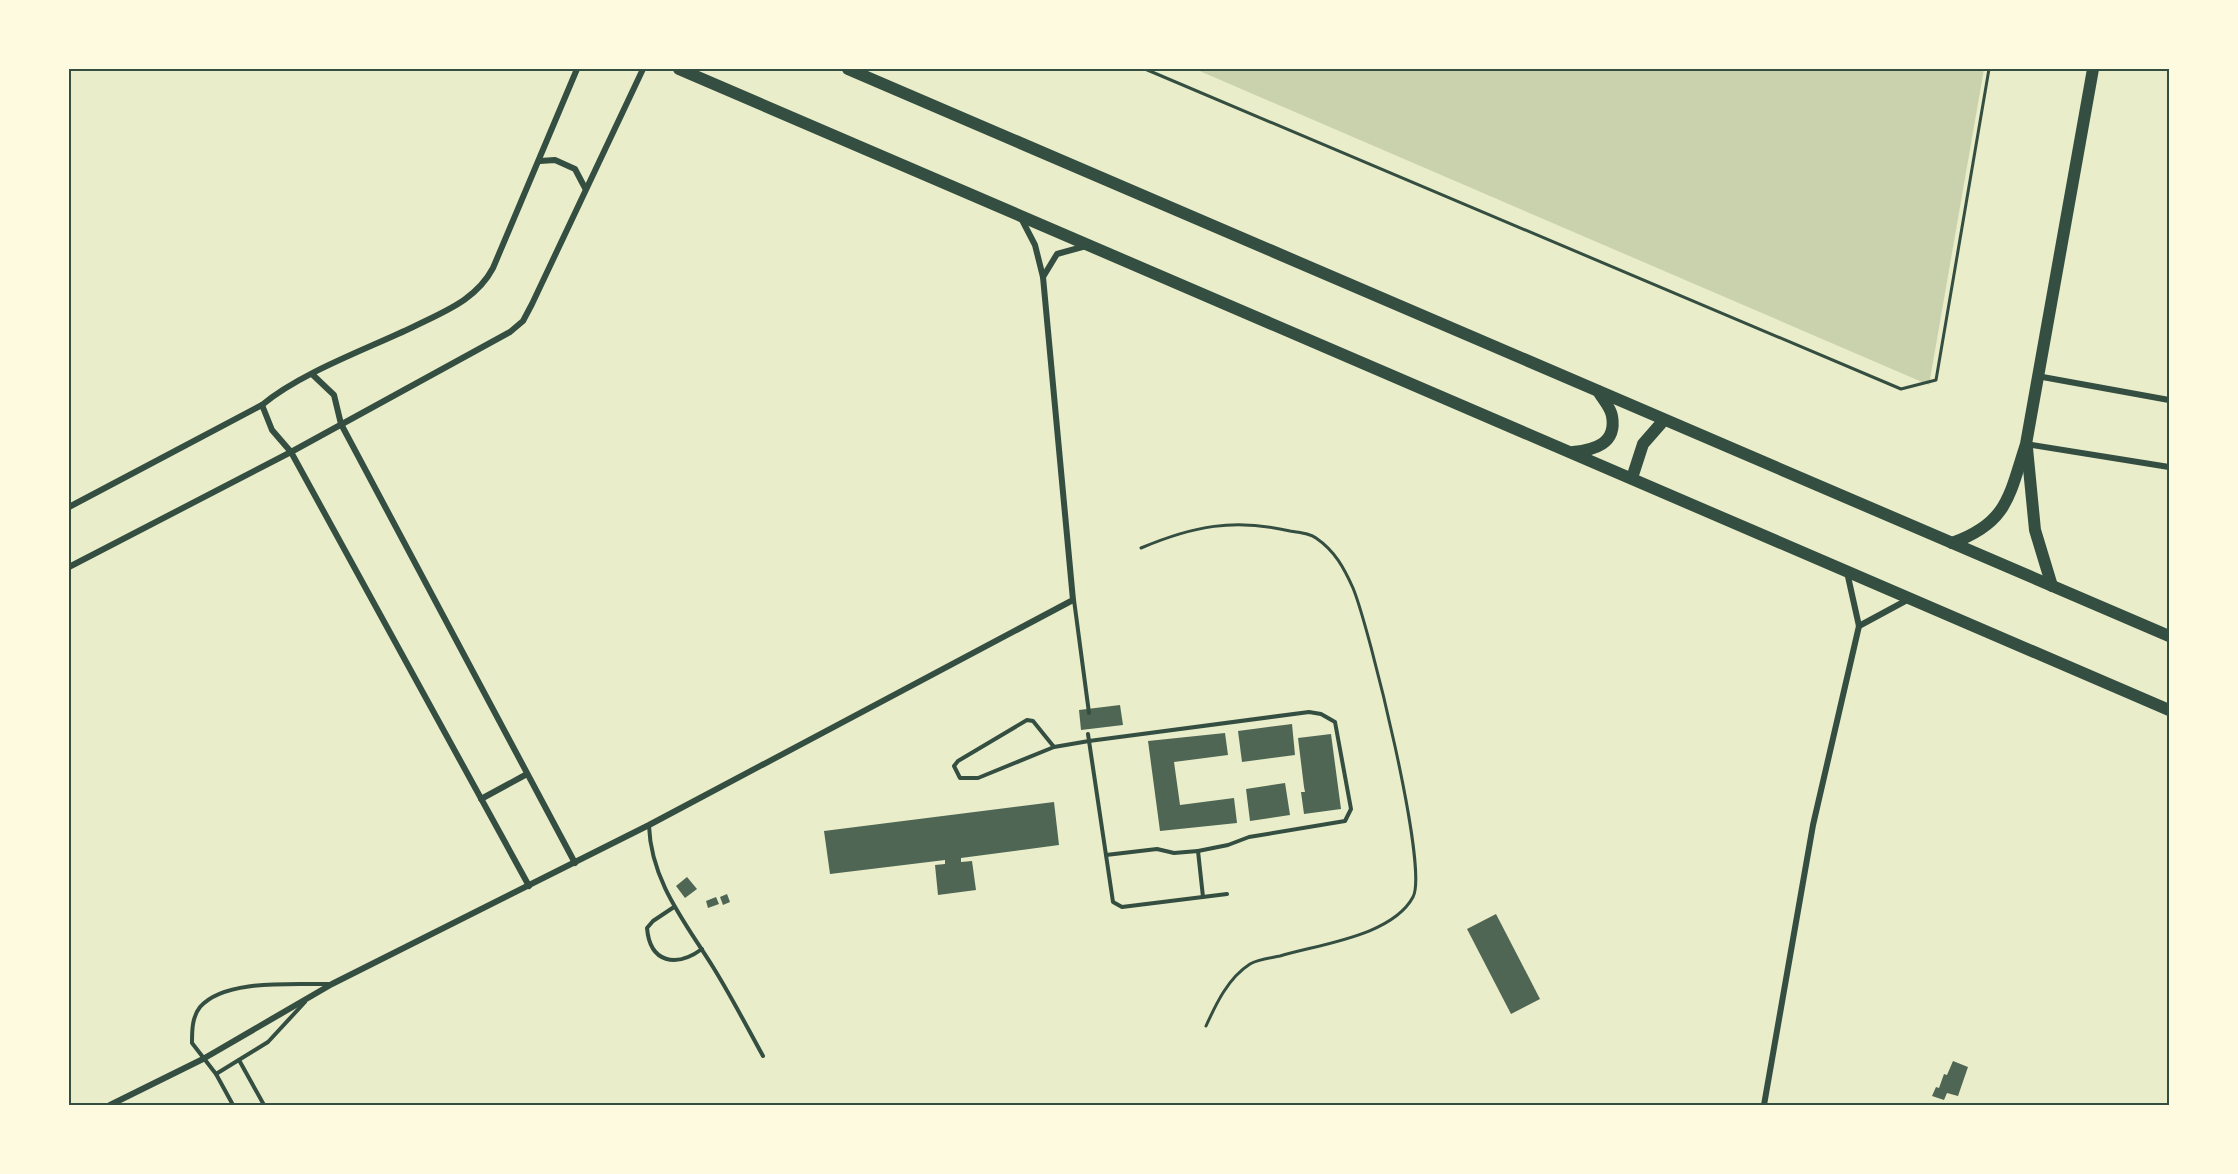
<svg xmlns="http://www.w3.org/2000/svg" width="2238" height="1174" font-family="Inter,sans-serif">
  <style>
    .green { fill: #cad2ad }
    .building { fill: #4f6655 }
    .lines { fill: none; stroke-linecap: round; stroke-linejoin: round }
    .path { stroke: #344e41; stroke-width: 3 }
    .service { stroke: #344e41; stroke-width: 4 }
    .minor { stroke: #344e41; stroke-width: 6 }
    .primary { stroke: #344e41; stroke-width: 12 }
    .neatline { fill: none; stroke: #344e41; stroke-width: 2 }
  </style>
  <rect width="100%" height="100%" fill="#e9edc9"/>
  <path class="green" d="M1195 69H1984L1929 385Z"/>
  <g class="building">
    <path d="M1120 705 1123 725 1081 730 1079 710Z"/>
    <path d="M1292 724 1295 755 1242 762 1238 731Z"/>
    <path d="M1225 733 1228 755 1174 762 1180 805 1234 798 1237 823 1160 831 1148 741Z"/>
    <path d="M1331 734 1341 809 1304 814 1301 792H1305L1304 787 1298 738Z"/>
    <path d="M1285 783 1290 815 1250 821 1246 789Z"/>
    <path d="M1054 802 1059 845 961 858V862L972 861 976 890 938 895 935 865 945 864V860L830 874 824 831Z"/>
    <path d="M687 877 697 889 685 898 676 886Z"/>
    <path d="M727 894 730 902 723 905 720 897Z"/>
    <path d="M716 897 719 904 708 908 706 901Z"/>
    <path d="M1496 914 1540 999 1511 1014 1467 929Z"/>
    <path d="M1953 1061 1968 1067 1958 1096 1947 1093 1944 1100 1932 1096 1936 1087 1939 1088 1944 1074 1947 1075Z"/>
  </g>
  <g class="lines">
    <g class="path">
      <path d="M1145 69 1901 389 1936 380 1989 69"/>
      <path d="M1141 548C1193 526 1234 518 1290 531 1299 532 1310 533 1316 538 1335 551 1344 568 1353 588 1369 627 1429 868 1413 897 1392 936 1320 944 1280 956 1271 958 1258 959 1250 964 1228 978 1216 1004 1206 1026"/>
    </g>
    <g class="service">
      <path d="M1074 600 1089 713"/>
      <path d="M1054 747 1033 721 1027 720 958 761 954 766 960 778H978L1054 747 1089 741 1088 734"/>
      <path d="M649 826C651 881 685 922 713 967 731 996 747 1027 763 1056"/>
      <path d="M1198 851 1228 845 1249 837 1345 821 1351 809 1335 722 1321 714 1309 712 1089 741 1113 902 1122 907 1227 894"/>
      <path d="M1106 855 1157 849 1174 853 1198 851 1203 897"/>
      <path d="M674 907 653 921 647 928C650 963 676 968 702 949"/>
      <path d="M305 1002 268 1042 216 1074 192 1043C192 1031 192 1017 200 1007 225 978 296 985 331 984"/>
      <path d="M239 1060 264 1105"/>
      <path d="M216 1074 233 1105"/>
    </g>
    <g class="minor">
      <path d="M540 161 555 160 575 169 585 188"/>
      <path d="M1043 277 1057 254 1086 246"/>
      <path d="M313 375 334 395 341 424 575 863"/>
      <path d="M2037 376 2169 400"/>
      <path d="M262 405 272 430 291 452 529 886"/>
      <path d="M2026 444 2169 467"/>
      <path d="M69 507 262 405C300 373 367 349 413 327 445 311 476 300 493 268L577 69"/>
      <path d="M69 567 291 452 510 332 523 321 532 304 643 69"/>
      <path d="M1859 626 1909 599"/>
      <path d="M481 799 527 774"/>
      <path d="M110 1105 203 1059 332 984 649 825 1073 600 1043 277 1035 245 1021 218"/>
      <path d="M1764 1105 1813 825 1859 626 1847 572"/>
    </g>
    <g class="primary">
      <path d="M679 69 2169 710"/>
      <path d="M848 69 2169 636"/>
      <path d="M2027 448 2035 530 2052 586"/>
      <path d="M1573 452C1594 450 1617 444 1612 416 1611 408 1602 398 1598 391"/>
      <path d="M1632 478 1643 444 1664 420"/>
      <path d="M1952 543C2008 523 2009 496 2026 444L2093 69"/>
    </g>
  </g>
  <rect width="2238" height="1174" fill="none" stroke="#fefae0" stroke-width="141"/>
  <rect x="70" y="70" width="2098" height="1034" class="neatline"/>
</svg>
